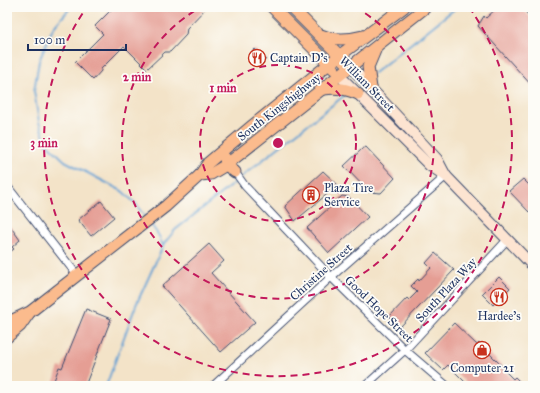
<svg xmlns="http://www.w3.org/2000/svg" width="540" height="393" font-family="'IM FELL Great Primer',serif">
  <style>
    .lines { fill: none; stroke-linecap: round; stroke-linejoin: round }
    .stream { stroke: #60a0d3; stroke-width: 2 }
    .building { fill: #e59e94 }
    .minor-casing { stroke: #3b4a6e; stroke-width: 9 }
    .secondary-casing { stroke: #3b4a6e; stroke-width: 12 }
    .primary-casing { stroke: #3b4a6e; stroke-width: 13 }
    .minor { stroke: #fff; stroke-width: 7 }
    .secondary { stroke: #fde4d1; stroke-width: 10 }
    .primary { stroke: #fbbb8d; stroke-width: 11 }
    .ring { fill: none; stroke: #c2185b; stroke-width: 2; stroke-dasharray: 7 5 }
    .labels { text-anchor: middle; dominant-baseline: central; stroke-width: 3.5; stroke-linejoin: round; paint-order: stroke }
    .poi-label { font-size: 12px; fill: #1b2f5e; stroke: #fdfcf7; text-anchor: start }
    .street-label { font-size: 12px; fill: #1b2f5e; stroke: #fdfcf7 }
    .centre { fill: #c2185b; stroke: #fdfcf7; stroke-width: 2 }
    .ring-label { font-size: 12px; text-anchor: middle; font-weight: bold; fill: #c2185b; stroke: #fdfcf7; stroke-width: 3.5; stroke-linejoin: round; paint-order: stroke }
  </style>
  <rect width="100%" height="100%" fill="#fdfcf7"/>
  <filter id="ink" filterUnits="userSpaceOnUse"><feTurbulence type="fractalNoise" baseFrequency=".025" numOctaves="2"/><feDisplacementMap in="SourceGraphic" scale="8" xChannelSelector="R" yChannelSelector="G"/><feConvolveMatrix kernelMatrix="1 2 1 2 8 2 1 2 1" color-interpolation-filters="sRGB"/></filter>
  <filter id="wash" filterUnits="userSpaceOnUse"><feTurbulence type="fractalNoise" baseFrequency=".012" numOctaves="4" result="noise"/><feDisplacementMap in="SourceGraphic" scale="16" xChannelSelector="R" yChannelSelector="G"/><feGaussianBlur stdDeviation="0.9" result="paint"/><feColorMatrix in="noise" values="0 0 0 0 0 0 0 0 0 0 0 0 0 0 0 0 0 1.4 0 .05"/><feComposite in="paint" operator="in"/></filter>
  <g filter="url(#wash)">
    <rect width="100%" height="100%" fill="#f3e3c8"/>
    <g class="lines">
      <g class="stream">
        <path d="M71 7 53 28 39 61 34 91 39 122 46 143 65 161 122 191 135 203 145 217"/>
        <path d="M374 73 457 7"/>
        <path d="M241 177 345 95"/>
        <path d="M163 245 175 230 238 180"/>
        <path d="M106 386 136 305 163 246 159 236 150 223"/>
      </g>
    </g>
    <g id="blocks">
      <g class="building">
        <path d="M114 7H207L187 28 186 35 170 52H165L147 69 124 46 101 69V71L93 80 75 62 103 34 95 26Z"/>
        <path d="M498 7H521L533 20V87L478 26 484 16 486 18Z"/>
        <path d="M255 49 266 59 259 67 248 56Z"/>
        <path d="M366 147 395 178 381 193 369 192 344 166 362 149Z"/>
        <path d="M323 171 338 185 295 221 285 206Z"/>
        <path d="M523 179 533 189V208L529 212 509 191Z"/>
        <path d="M342 196 349 197 368 217 329 253 307 228Z"/>
        <path d="M101 201 114 217 91 236 78 220Z"/>
        <path d="M10 226 20 240 12 247 14 249 7 254V229Z"/>
        <path d="M209 244 224 261 211 273 255 322 221 352 162 286Z"/>
        <path d="M435 253 454 270 400 327 389 317 407 298 409 300 417 292 411 286 418 279 419 281 431 268 426 263Z"/>
        <path d="M499 277 510 288 493 305 482 294Z"/>
        <path d="M86 309 111 319 85 386H52L59 367 62 368Z"/>
        <path d="M454 323 477 345 479 343 501 365 500 366 513 379 515 377 524 386H469L448 365 443 370 425 353Z"/>
      </g>
    </g>
  </g>
  <g filter="url(#ink)">
    <use href="#blocks" fill-opacity="0" stroke="#3b4a6e" stroke-width="1"/>
    <g class="lines">
      <g class="minor-casing">
        <g id="minor">
          <path d="M235 172 245 186 331 277 405 350 447 386"/>
          <path d="M7 186 77 275"/>
          <path d="M213 386 331 277 446 176"/>
          <path d="M365 386 405 350 507 240"/>
        </g>
      </g>
      <g class="secondary-casing">
        <g id="secondary">
          <path d="M340 76 430 166 446 176 437 159 351 67"/>
          <path d="M446 176 533 266"/>
        </g>
      </g>
      <g class="primary-casing">
        <g id="primary">
          <path d="M272 7 334 69"/>
          <path d="M291 7 351 67"/>
          <path d="M321 35C335 41 348 40 363 36"/>
          <path d="M371 88 368 67 376 48"/>
          <path d="M324 89C337 87 346 89 358 94"/>
          <path d="M225 158 226 165 235 172"/>
          <path d="M200 175 211 174 226 165 426 7"/>
          <path d="M7 325 15 319 30 312 166 206 200 175 208 163 252 126 339 56 404 7"/>
          <path d="M7 337 20 326 29 313"/>
        </g>
      </g>
      <use href="#minor" class="minor"/>
      <use href="#secondary" class="secondary"/>
      <use href="#primary" class="primary"/>
    </g>
  </g>
  <g class="ring">
    <circle cx="278" cy="143" r="78"/>
    <path d="M355 7A156 156 0 1 1 201 7"/>
    <path d="M469 7A234 234 0 1 1 87 7"/>
  </g>
  <defs>
    <g id="restaurant-ring" transform="scale(0.9)"><circle r="9.5" fill="#fdfcf7" stroke="#c8321e" stroke-width="1.5"/><path d="M-5-6h1v4h1v-4h1v4h1v-4h1v5L-1.5 .5V6h-2V.5L-5-1ZM5-6V6H3V1.5H1.5Q1.5-4 5-6Z" fill="#c8321e"/></g>
    <g id="building-ring" transform="scale(0.9)"><circle r="9.5" fill="#fdfcf7" stroke="#c8321e" stroke-width="1.5"/><path d="M-4-6H4V6H1V3H-1V6H-4ZM-2.5-4.3h1.7v1.8h-1.7ZM.8-4.3h1.7v1.8H.8ZM-2.5-1h1.7V.8h-1.7ZM.8-1h1.7V.8H.8Z" fill="#c8321e"/></g>
    <g id="shop-ring" transform="scale(0.9)"><circle r="9.5" fill="#fdfcf7" stroke="#c8321e" stroke-width="1.5"/><path d="M-5-2.5h2.3a2.7 3.5 0 0 1 5.4 0H5L5.5 6h-11ZM-1.5-2.5h3a1.5 2.3 0 0 0-3 0Z" fill="#c8321e"/></g>
  </defs>
  <g fill-rule="evenodd">
    <use href="#restaurant-ring" x="257" y="58"/>
    <use href="#building-ring" x="311" y="195"/>
    <use href="#restaurant-ring" x="499" y="297"/>
    <use href="#shop-ring" x="482" y="350"/>
  </g>
  <g class="labels">
    <g class="poi-label">
      <text x="270" y="58">Captain D's</text>
      <text x="324" y="188">Plaza Tire<tspan x="324" dy="14">Service</tspan></text>
      <text x="499" y="316" text-anchor="middle">Hardee's</text>
      <text x="482" y="368" text-anchor="middle">Computer 21</text>
    </g>
    <g class="street-label">
      <text transform="translate(367 84) rotate(45)">William Street</text>
      <text transform="translate(279 107) rotate(-38)">South Kingshighway</text>
      <text transform="translate(321 272) rotate(-42)">Christine Street</text>
      <text transform="translate(446 290) rotate(-47)">South Plaza Way</text>
      <text transform="translate(379 309) rotate(44)">Good Hope Street</text>
    </g>
  </g>
  <circle cx="278" cy="143" r="6" class="centre"/>
  <g class="ring-label">
    <text x="137" y="81">2 min</text>
    <text x="223" y="92">1 min</text>
    <text x="44" y="147">3 min</text>
  </g>
  <rect width="540" height="393" fill="none" stroke="#fdfcf7" stroke-width="24"/>
  <path d="M28 44v6h98v-6" fill="none" stroke="#1b2f5e" stroke-width="2"/>
  <text x="34" y="44" font-size="12" fill="#1b2f5e" stroke="#fdfcf7" stroke-width="3" paint-order="stroke">100 m</text>
</svg>
